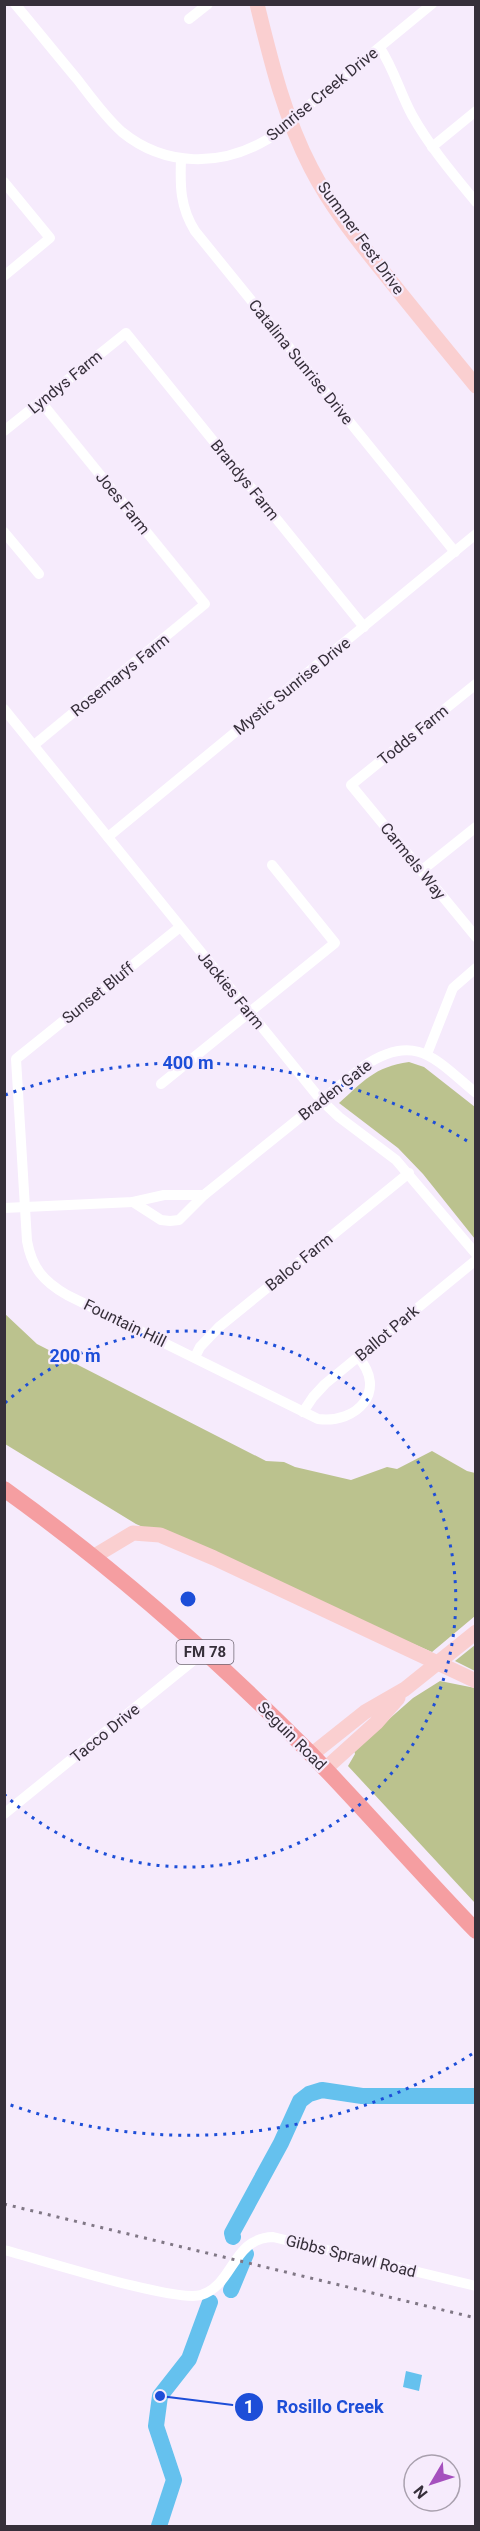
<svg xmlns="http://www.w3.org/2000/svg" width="480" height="2531" font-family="Roboto,sans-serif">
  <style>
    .green { fill: #bbc28e }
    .water { fill: #65c1ee }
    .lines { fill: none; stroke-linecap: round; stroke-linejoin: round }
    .river { stroke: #65c1ee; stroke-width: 16 }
    .street { stroke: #fff; stroke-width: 10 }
    .secondary { stroke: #facfd0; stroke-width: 15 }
    .primary { stroke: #f59ea1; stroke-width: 16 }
    .rail { stroke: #807785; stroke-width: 3; stroke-dasharray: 3 6; stroke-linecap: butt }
    .ring { fill: none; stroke: #1d4ed8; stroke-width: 3; stroke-dasharray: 3 6 }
    .labels { text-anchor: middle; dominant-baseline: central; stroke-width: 4.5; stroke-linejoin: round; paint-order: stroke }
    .shield { fill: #f6ebfc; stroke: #706774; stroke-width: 1.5 }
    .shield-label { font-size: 15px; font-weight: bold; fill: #362f3a }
    .street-label { font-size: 16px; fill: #362f3a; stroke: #f6ebfc }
    .centre { fill: #1d4ed8; stroke: #f6ebfc; stroke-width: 3 }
    .ring-label { font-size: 18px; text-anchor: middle; font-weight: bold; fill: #1d4ed8; stroke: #f6ebfc; stroke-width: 4.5; stroke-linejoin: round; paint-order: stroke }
    .leader { fill: none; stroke: #1d4ed8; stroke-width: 2 }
    .callout-dot { fill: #1d4ed8; stroke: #f6ebfc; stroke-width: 2 }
    .mark-label { font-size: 18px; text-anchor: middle; font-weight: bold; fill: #fff }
    .callout-label { font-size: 18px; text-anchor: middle; font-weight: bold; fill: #1d4ed8; stroke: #f6ebfc; stroke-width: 4.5; stroke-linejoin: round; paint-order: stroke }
  </style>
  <rect width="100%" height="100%" fill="#f6ebfc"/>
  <g class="green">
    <path d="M409 1062 424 1067 475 1107V1239L423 1174 398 1148 339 1103C364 1081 374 1067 409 1062Z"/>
    <path d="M4 1313 37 1344 266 1461 284 1462 295 1467 351 1480 387 1467 397 1469 432 1451 467 1471 475 1473V1616L432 1652 136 1524 5 1444Z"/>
    <path d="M475 1645V1671L455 1661Z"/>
    <path d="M440 1681 475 1688V1903L348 1766 355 1754 354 1750 413 1698Z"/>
  </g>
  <path class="water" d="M406 2371 422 2375 419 2391 403 2387Z"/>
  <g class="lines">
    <g class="river">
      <path d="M233 2237 232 2233 281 2143 300 2101 309 2094 322 2090 362 2096H476"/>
      <path d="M231 2290 246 2254"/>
      <path d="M159 2526 174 2480 156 2426 160 2396 189 2359 210 2302"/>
    </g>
    <g class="street">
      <path d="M15 4C36 29 56 54 77 79 91 97 105 117 122 132 165 167 221 167 268 139L432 4"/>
      <path d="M189 19 208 4"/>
      <path d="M380 48C394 69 400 93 412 115 430 147 453 174 476 202"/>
      <path d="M432 147 476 111"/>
      <path d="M181 159C180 186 180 207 195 231L455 552"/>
      <path d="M4 182 50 238 4 276"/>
      <path d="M4 431 126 333 364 627"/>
      <path d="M4 532 39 574"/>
      <path d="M476 684 351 785 476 937"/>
      <path d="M4 709 321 1100 339 1117 396 1160 476 1254"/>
      <path d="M34 745 205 604 41 402"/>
      <path d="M108 837 476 534"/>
      <path d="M421 871 476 827"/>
      <path d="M180 927 16 1059 27 1241C32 1268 43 1281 67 1295L318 1419C357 1424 388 1391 358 1357"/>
      <path d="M427 1054 453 988 476 968"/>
      <path d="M161 1084 335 943 272 865"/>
      <path d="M133 1202 161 1220 170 1221 179 1220 204 1195 364 1066C416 1031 436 1060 476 1093"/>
      <path d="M4 1208 133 1202 164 1195H204"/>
      <path d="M195 1357 200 1347 219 1327 409 1173"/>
      <path d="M303 1412 313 1397 325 1384 476 1260"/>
      <path d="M4 1814 205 1651"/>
      <path d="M4 2250C39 2259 175 2303 201 2295 234 2285 232 2238 273 2237L476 2286"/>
    </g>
    <g class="secondary">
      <path d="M257 4C271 61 284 116 311 168 330 205 355 237 381 269 412 308 444 347 476 386"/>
      <path d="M93 1557 133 1533 160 1535 214 1558 476 1681"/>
      <path d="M311 1755 365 1712 405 1689 476 1632"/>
      <path d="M325 1769 376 1723 398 1698"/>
    </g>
    <path class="primary" d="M4 1489C114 1568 216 1658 311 1754 367 1812 420 1873 476 1931"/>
    <path class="rail" d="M4 2204 476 2318"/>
  </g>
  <g class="ring">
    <path d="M5 1403A268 268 0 1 1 5 1795"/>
    <path d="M472 2054A536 536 0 0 1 5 2103M5 1095A536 536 0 0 1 472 1144"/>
  </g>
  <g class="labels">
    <rect class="shield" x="176.5" y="1640" width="57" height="24" rx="4.5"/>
    <g class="shield-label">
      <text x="205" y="1652">FM 78</text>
    </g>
    <g class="street-label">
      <text transform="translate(322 94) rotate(-39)">Sunrise Creek Drive</text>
      <text transform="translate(361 238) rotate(54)">Summer Fest Drive</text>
      <text transform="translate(301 362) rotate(51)">Catalina Sunrise Drive</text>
      <text transform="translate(65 382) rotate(-39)">Lyndys Farm</text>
      <text transform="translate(245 480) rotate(51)">Brandys Farm</text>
      <text transform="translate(123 503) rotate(51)">Joes Farm</text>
      <text transform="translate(120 675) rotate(-39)">Rosemarys Farm</text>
      <text transform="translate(292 686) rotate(-39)">Mystic Sunrise Drive</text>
      <text transform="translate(413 735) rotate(-39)">Todds Farm</text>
      <text transform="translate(413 861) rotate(51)">Carmels Way</text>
      <text transform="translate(231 990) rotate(51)">Jackies Farm</text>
      <text transform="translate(98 993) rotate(-39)">Sunset Bluff</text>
      <text transform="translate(335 1090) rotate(-38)">Braden Gate</text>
      <text transform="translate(299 1262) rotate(-39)">Baloc Farm</text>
      <text transform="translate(125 1323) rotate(26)">Fountain Hill</text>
      <text transform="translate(387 1333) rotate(-40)">Ballot Park</text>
      <text transform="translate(105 1733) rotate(-39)">Tacco Drive</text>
      <text transform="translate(292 1736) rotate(45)">Seguin Road</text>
      <text transform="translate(351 2256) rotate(14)">Gibbs Sprawl Road</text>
    </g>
  </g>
  <circle cx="188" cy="1599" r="9" class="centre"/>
  <g class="ring-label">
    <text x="188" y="1069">400 m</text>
    <text x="75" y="1362">200 m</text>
  </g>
  <path class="leader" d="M160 2396L249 2407"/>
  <g class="callout-dot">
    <circle cx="160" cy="2396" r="6"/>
    <circle cx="249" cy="2407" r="15"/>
  </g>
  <g class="mark-label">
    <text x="249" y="2413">1</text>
  </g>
  <g class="callout-label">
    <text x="330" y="2413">Rosillo Creek</text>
  </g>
  <rect width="480" height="2531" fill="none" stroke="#362f3a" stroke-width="12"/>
  <g transform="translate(432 2483) rotate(231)"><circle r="28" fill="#f6ebfc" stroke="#a9a0ae" stroke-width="1.5"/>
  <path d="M0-4.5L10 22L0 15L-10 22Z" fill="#a550be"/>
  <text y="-9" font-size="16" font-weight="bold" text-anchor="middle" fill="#362f3a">N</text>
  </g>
</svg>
